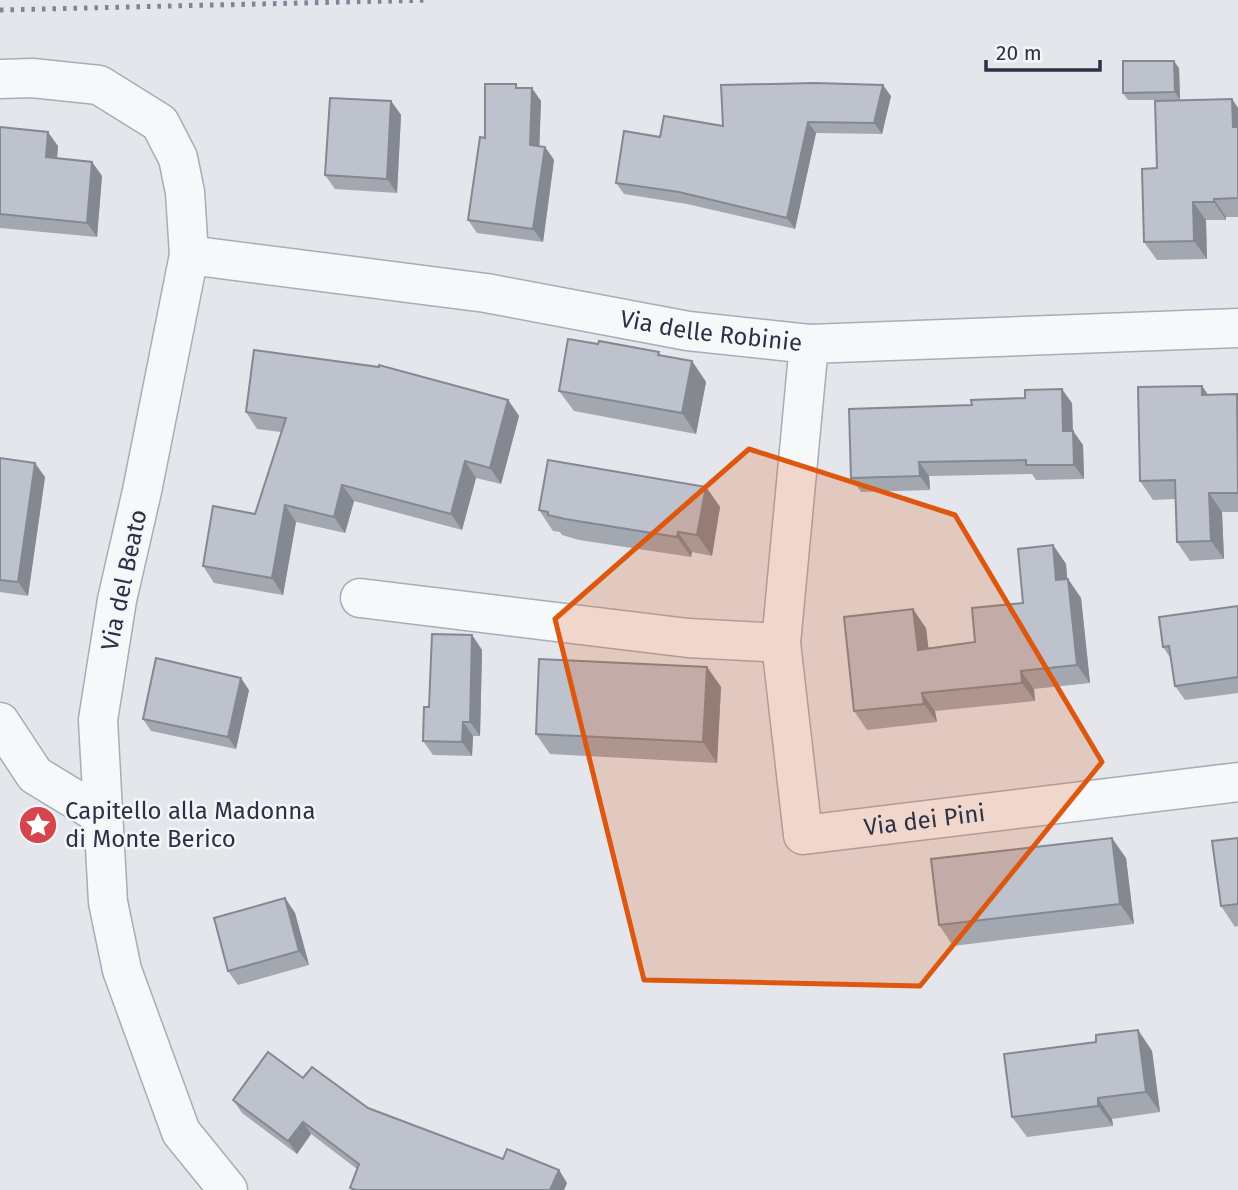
<svg xmlns="http://www.w3.org/2000/svg" width="1238" height="1190" font-family="'Fira Sans',sans-serif">
  <style>
    .lines { fill: none; stroke-linecap: round; stroke-linejoin: round }
    .minor-casing { stroke: #a8acb7; stroke-width: 41 }
    .tertiary-casing { stroke: #a8acb7; stroke-width: 41 }
    .minor { stroke: #f7f8fa; stroke-width: 38 }
    .tertiary { stroke: #f7f8fa; stroke-width: 38 }
    .rail { stroke: #7c8497; stroke-width: 5; stroke-dasharray: 3.5 7; stroke-linecap: butt }
    .wall { fill: #a3a7b0 }
    .shaded-wall { fill: #848890 }
    .building { fill: #bdc2cd; stroke: #848890; stroke-width: 2 }
    .marked { fill: #de570f; fill-opacity: 0.2; stroke: #de570f; stroke-width: 5; stroke-linejoin: round }
    .labels { text-anchor: middle; dominant-baseline: central; stroke-width: 5; stroke-linejoin: round; paint-order: stroke }
    .street-label { font-size: 24px; fill: #2a3246; stroke: #f4f6f9 }
    .poi-label { font-size: 24px; fill: #2a3246; stroke: #f4f6f9; text-anchor: start }
  </style>
  <rect width="100%" height="100%" fill="#e4e6ec"/>
  <g class="lines">
    <g class="minor-casing">
      <g id="minor">
        <path id="s1" d="M189 255 486 293 688 331 809 344 1238 328"/>
        <path id="s2" d="M809 344 781 643 803 835 1238 782"/>
        <path d="M360 598 688 638 781 643"/>
        <path d="M0 722 35 775 104 817"/>
      </g>
    </g>
    <g class="tertiary-casing">
      <path id="tertiary" d="M0 79 32 78 99 85 160 123 178 158 185 192 189 255 142 491 117 600 98 720 108 902 122 970 181 1132 228 1190"/>
    </g>
    <use href="#minor" class="minor"/>
    <use href="#tertiary" class="tertiary"/>
    <path class="rail" d="M0 10 430 0"/>
  </g>
  <g class="wall">
    <path d="M1179 68 1180 100H1128L1123 93Z"/>
    <path d="M518 88 541 101 539 146 545 147 554 160 543 242 477 233 468 220 485 138Z"/>
    <path d="M891 96 882 134 816 133 795 229 687 204 624 194 616 183 660 137Z"/>
    <path d="M1232 99 1238 108V217H1226V220H1206L1207 259 1157 260 1144 242 1157 168Z"/>
    <path d="M391 101 401 115 397 193 335 189 325 175Z"/>
    <path d="M0 127 58 146 57 158 92 162 102 176 97 237 0 228Z"/>
    <path d="M598 344 659 352 661 356 692 361 706 382 696 434 574 411 559 391Z"/>
    <path d="M1202 386 1208 395 1237 394 1238 396V512H1222L1224 559 1190 561 1177 542 1175 499 1153 500 1140 481Z"/>
    <path d="M508 400 519 416 501 484 476 478 462 530 354 501 345 533 296 522 283 595 214 583 203 566 255 514 281 432 257 429 246 412Z"/>
    <path d="M1072 403 1073 431 1083 445 1084 479 1036 480 1032 474 929 476 930 490 861 492 851 478Z"/>
    <path d="M0 458 45 477 28 596 0 592Z"/>
    <path d="M706 487 720 507 712 556 692 552 691 557 579 540 562 535 560 532 553 531 539 510Z"/>
    <path d="M1053 545 1066 564 1067 579H1068L1081 598 1090 683 1034 689 1035 701 935 711 937 722 867 730 854 711 926 628 928 648 975 642 1023 603Z"/>
    <path d="M1238 606V693L1185 700 1175 686 1171 659 1163 647Z"/>
    <path d="M472 635 482 650 480 736H473L472 756 433 755 423 741 429 707Z"/>
    <path d="M707 667 721 687 717 763 550 754 536 734Z"/>
    <path d="M249 690 236 749 151 731 143 719Z"/>
    <path d="M1238 838V926L1235 927 1221 906Z"/>
    <path d="M1126 858 1134 924 953 946 939 925Z"/>
    <path d="M285 898 295 913 309 965 238 985 228 971Z"/>
    <path d="M1138 1030 1152 1051 1160 1112 1112 1119 1113 1126 1027 1137 1012 1117 1096 1042Z"/>
    <path d="M303 1078 368 1108 503 1159 559 1170 567 1183 564 1190H352L350 1188 357 1169 311 1134 297 1154 242 1113 233 1100Z"/>
  </g>
  <g class="shaded-wall">
    <path d="M1174 61 1179 68 1180 100 1175 92Z"/>
    <path d="M883 85 891 96 882 134 874 123Z"/>
    <path d="M532 88 541 101 539 158 530 145Z"/>
    <path d="M1232 99 1238 108V135L1233 127Z"/>
    <path d="M391 101 401 115 397 193 387 179Z"/>
    <path d="M808 122 816 133 795 229 787 218Z"/>
    <path d="M48 132 58 146 56 171 46 157Z"/>
    <path d="M545 147 554 160 543 242 533 229Z"/>
    <path d="M92 162 102 176 97 237 87 223Z"/>
    <path d="M1214 199 1226 217V220L1214 202Z"/>
    <path d="M1193 202 1206 220 1207 259 1194 241Z"/>
    <path d="M692 361 706 382 696 434 682 413Z"/>
    <path d="M1202 386 1215 405 1202 395Z"/>
    <path d="M1062 389 1072 403 1073 445 1063 431Z"/>
    <path d="M1237 394 1238 396V436L1237 435Z"/>
    <path d="M508 400 519 416 501 484 490 468Z"/>
    <path d="M1073 431 1083 445 1084 479 1074 465Z"/>
    <path d="M465 461 476 478 462 530 451 514Z"/>
    <path d="M919 462 929 476 930 490 920 476Z"/>
    <path d="M35 463 45 477 28 596 18 582Z"/>
    <path d="M342 485 354 501 345 533 334 517Z"/>
    <path d="M706 487 720 507 712 556 697 535Z"/>
    <path d="M1209 493 1222 512 1224 559 1211 541Z"/>
    <path d="M285 505 296 522 283 595 272 578Z"/>
    <path d="M678 532 692 552 691 557 677 537Z"/>
    <path d="M1053 545 1066 564 1069 599 1056 580Z"/>
    <path d="M1068 579 1081 598 1090 683 1077 665Z"/>
    <path d="M913 609 926 628 931 668 918 650Z"/>
    <path d="M472 635 482 650 480 736 470 722Z"/>
    <path d="M707 667 721 687 717 763 703 742Z"/>
    <path d="M1021 671 1034 689 1035 701 1022 683Z"/>
    <path d="M241 678 249 690 236 749 228 737Z"/>
    <path d="M922 693 935 711 937 722 924 704Z"/>
    <path d="M463 722 473 736 472 756 462 742Z"/>
    <path d="M1112 838 1126 858 1134 924 1120 904Z"/>
    <path d="M285 898 295 913 309 965 299 951Z"/>
    <path d="M1138 1030 1152 1051 1160 1112 1146 1092Z"/>
    <path d="M1098 1098 1112 1119 1113 1126 1098 1106Z"/>
    <path d="M303 1122 311 1134 297 1154 288 1141Z"/>
    <path d="M559 1170 567 1183 564 1190H550Z"/>
  </g>
  <g class="building">
    <path d="M1123 61H1174L1175 92 1123 93Z"/>
    <path d="M815 83 883 85 874 123 808 122 787 218 679 192 616 183 624 131 660 137 664 116 723 126 721 85Z"/>
    <path d="M485 84H516V88H532L530 145 545 147 533 229 468 220 480 137 485 138Z"/>
    <path d="M330 98 391 101 387 179 325 175Z"/>
    <path d="M1232 99 1233 127H1238V198L1214 199V202H1193L1194 241 1144 242 1142 169 1157 168 1155 101Z"/>
    <path d="M0 127 48 132 46 157 92 162 87 223 0 214Z"/>
    <path d="M568 339 598 344 599 341 659 352 658 355 692 361 682 413 559 391Z"/>
    <path d="M254 350 379 367V365L508 400 490 468 465 461 451 514 342 485 334 517 285 505 272 578 203 566 213 506 255 514 286 418 246 412Z"/>
    <path d="M1202 386V395L1237 394 1238 493H1209L1211 541 1177 542 1175 480 1140 481 1138 387Z"/>
    <path d="M1062 389 1063 431H1073L1074 465H1026V460L919 462 920 476 851 478 849 409 972 405 971 400 1025 398V390Z"/>
    <path d="M0 458 35 463 18 582 0 580Z"/>
    <path d="M548 460 706 487 697 535 678 532 677 537 565 519 548 515V512L539 510Z"/>
    <path d="M1053 545 1056 580 1068 579 1077 665 1021 671 1022 683 922 693 924 704 854 711 844 617 913 609 918 650 975 642 972 608 1023 603 1018 549Z"/>
    <path d="M1238 606V677L1175 686 1169 646 1163 647 1159 617Z"/>
    <path d="M432 634 472 635 470 722H463L462 742 423 741 424 707H429Z"/>
    <path d="M156 658 241 678 228 737 143 719Z"/>
    <path d="M539 659 707 667 703 742 536 734Z"/>
    <path d="M1112 838 1120 904 939 925 931 859Z"/>
    <path d="M1238 838V904L1221 906 1212 841Z"/>
    <path d="M285 898 299 951 228 971 214 918Z"/>
    <path d="M1138 1030 1146 1092 1098 1098V1106L1012 1117 1004 1054 1096 1042V1035Z"/>
    <path d="M268 1052 303 1078 312 1067 368 1108 503 1159 507 1149 559 1170 550 1190H356L350 1188 359 1164 303 1122 288 1141 233 1100Z"/>
  </g>
  <path class="marked" d="M749 449 955 515 1102 762 920 986 644 980 555 619Z"/>
  <defs>
    <g id="sight-disc" transform="scale(2.0125)"><circle r="9.5" fill="#d6444e" stroke="#f4f6f9"/><path d="M0-6L1.8-2.2L6-1.7L2.9 1.2L3.7 5.4L0 3.3L-3.7 5.4L-2.9 1.2L-6-1.7L-1.8-2.2Z" fill="#fff"/></g>
  </defs>
  <g fill-rule="evenodd">
    <use href="#sight-disc" x="38" y="825"/>
  </g>
  <g class="labels">
    <g class="street-label">
      <text stroke="none"><textPath href="#s1" startOffset="528">Via delle Robinie</textPath></text>
      <text transform="translate(124 580) rotate(-78)">Via del Beato</text>
      <text stroke="none"><textPath href="#s2" startOffset="616">Via dei Pini</textPath></text>
    </g>
    <g class="poi-label">
      <text x="65" y="811">Capitello alla Madonna<tspan x="65" dy="28">di Monte Berico</tspan></text>
    </g>
  </g>
  <path d="M986 60v10h114v-10" fill="none" stroke="#2a3246" stroke-width="3.5"/>
  <text x="996" y="60" font-size="21" fill="#2a3246" stroke="#f4f6f9" stroke-width="5" paint-order="stroke">20 m</text>
</svg>
